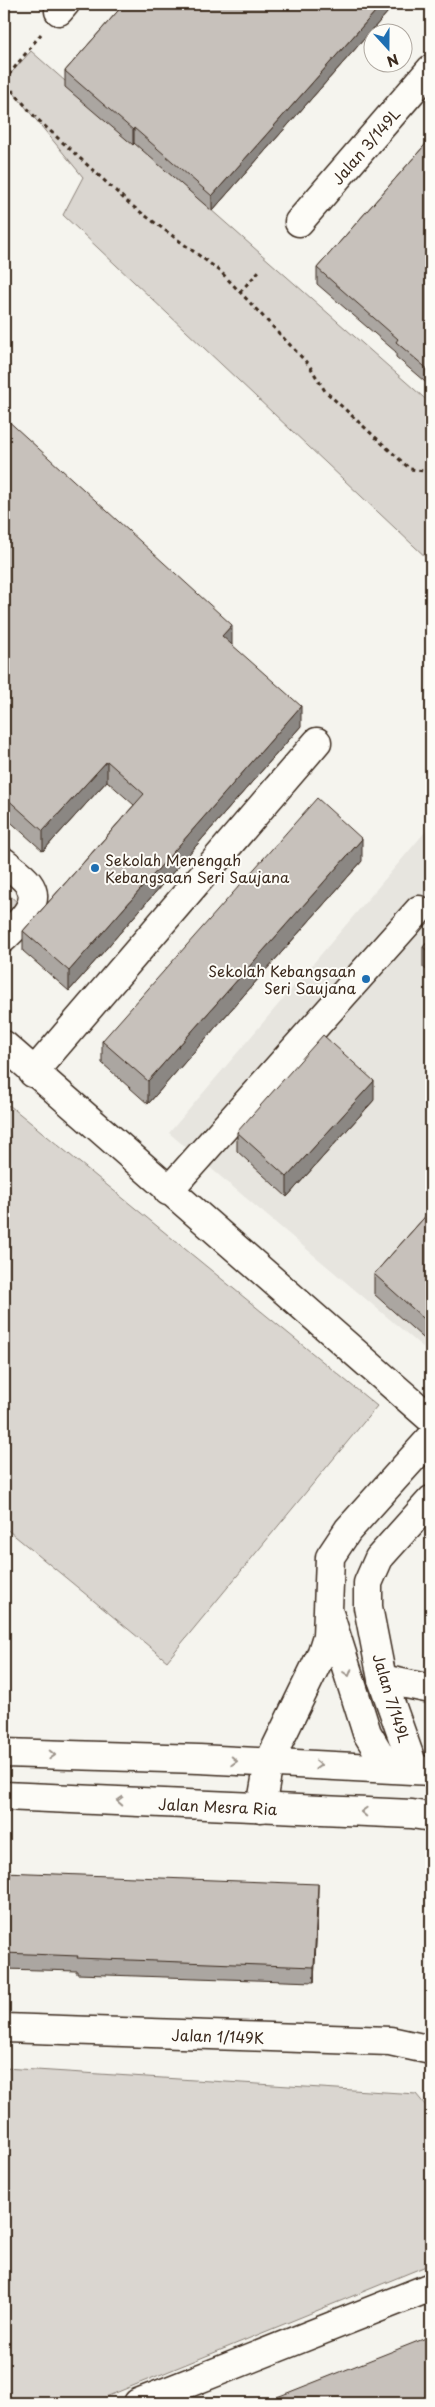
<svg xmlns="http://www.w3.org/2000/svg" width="435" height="2407" font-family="'Playpen Sans',sans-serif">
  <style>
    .built { fill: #e7e5df }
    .green { fill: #dad6d0; stroke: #8a8077 }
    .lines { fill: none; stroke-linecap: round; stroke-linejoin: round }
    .minor-casing { stroke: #3b2a1e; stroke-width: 31 }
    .major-casing { stroke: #3b2a1e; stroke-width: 31 }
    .path { stroke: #3b2a1e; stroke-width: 3; stroke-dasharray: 4 4; stroke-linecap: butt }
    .minor { stroke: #fdfcf7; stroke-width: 28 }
    .major { stroke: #fdfcf7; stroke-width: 28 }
    .wall { fill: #aba6a1; stroke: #3b2a1e }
    .shaded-wall { fill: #8b8783; stroke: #3b2a1e }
    .building { fill: #c7c1bb; stroke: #3b2a1e }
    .oneway { stroke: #9c938a }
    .poi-dot { fill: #1f6fb2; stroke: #fdfcf7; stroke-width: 2 }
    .labels { text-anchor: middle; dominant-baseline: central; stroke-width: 4; stroke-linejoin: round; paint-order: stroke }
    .street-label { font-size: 15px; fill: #3b2a1e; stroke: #fdfcf7 }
    .poi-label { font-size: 15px; fill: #3b2a1e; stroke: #fdfcf7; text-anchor: start }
  </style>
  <rect width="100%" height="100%" fill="#f5f4ee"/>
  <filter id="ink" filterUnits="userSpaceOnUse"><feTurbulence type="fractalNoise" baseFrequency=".02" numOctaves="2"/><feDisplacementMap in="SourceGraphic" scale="10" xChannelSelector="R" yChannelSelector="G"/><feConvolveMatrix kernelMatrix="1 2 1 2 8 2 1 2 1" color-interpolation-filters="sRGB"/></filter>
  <g filter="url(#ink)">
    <path class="built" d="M431 825V1354L169 1133Z"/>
    <g class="green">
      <path d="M31 51 431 404V562L63 215 83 177 4 81Z"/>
      <path d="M4 890 19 904 4 919Z"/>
      <path d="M9 1105 377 1406 167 1661 4 1527V1111Z"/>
      <path d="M4 2068 416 2094 431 2112V2264L91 2403H4Z"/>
    </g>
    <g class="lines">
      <g class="minor-casing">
        <g id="minor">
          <path d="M59 11 65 4"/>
          <path id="s1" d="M299 222 431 69"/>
          <path d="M4 862C11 868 22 875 28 883 44 904 17 924 4 938"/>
          <path d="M4 1045 431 1419"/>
          <path d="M33 1073 317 742"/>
          <path d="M168 1191 419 910"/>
          <path d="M330 1616 367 1733 388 1768"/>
          <path d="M382 1679 431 1689"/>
          <path d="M414 1769 382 1679 368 1607V1583L379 1558 431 1500"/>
          <path d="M261 1808 269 1762 321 1655 327 1636 330 1557 348 1530 431 1438"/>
          <path id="s2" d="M4 2028 390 2041 431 2050"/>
          <path d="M138 2403 431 2287"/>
        </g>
      </g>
      <g class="major-casing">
        <g id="major">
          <path d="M4 1753 199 1759 431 1771"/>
          <path id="s3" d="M4 1796 412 1814 431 1817"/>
        </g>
      </g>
      <g class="path">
        <path d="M41 34 4 81 36 118 131 205 220 271 309 365 325 391 410 469 431 472"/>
        <path d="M240 292 259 271"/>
      </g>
      <use href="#minor" class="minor"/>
      <use href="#major" class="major"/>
    </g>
    <g class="wall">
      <path d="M124 4H395L212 211 134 143 133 145 65 87V71Z"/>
      <path d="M431 138V387L396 357V352L317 284V268Z"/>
      <path d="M4 417 232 645 301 726 69 991 23 951V931L134 805 107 781 43 851 4 816Z"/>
      <path d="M362 861 148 1104 102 1063V1041Z"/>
      <path d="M431 938V974L423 967V947Z"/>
      <path d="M374 1100 287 1197 237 1151V1132Z"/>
      <path d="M431 1210V1345L374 1294V1274Z"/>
      <path d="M4 1872 318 1900 314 1982 77 1974V1971L4 1969Z"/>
    </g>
    <g class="shaded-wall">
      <path d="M382 4H395L212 211V196Z"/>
      <path d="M134 128V143L133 145V130Z"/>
      <path d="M232 625V645L222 656V636Z"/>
      <path d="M301 706V726L69 991V971Z"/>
      <path d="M107 761V781L43 851V831Z"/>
      <path d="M362 839V861L148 1104V1081Z"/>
      <path d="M9 1066V1086L4 1092V1072Z"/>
      <path d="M374 1081V1100L287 1197V1177Z"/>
      <path d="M318 1884V1900L314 1982V1967Z"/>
    </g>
    <g class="building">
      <path d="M124 4H382L212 196 134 128 133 130 65 71Z"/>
      <path d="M431 138V372L396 342 398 339 317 268Z"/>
      <path d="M4 417 232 625 222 636 301 706 69 971 23 931 144 794 107 761 43 831 4 796Z"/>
      <path d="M317 798 362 839 148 1081 102 1041Z"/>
      <path d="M431 938V954L423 947Z"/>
      <path d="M323 1035 374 1081 287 1177 237 1132Z"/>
      <path d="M4 1062 9 1066 4 1072Z"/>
      <path d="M431 1210V1325L374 1274Z"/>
      <path d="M4 1872 318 1884 314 1967 77 1958 78 1956 4 1953Z"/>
      <path d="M431 2336V2403H262Z"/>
    </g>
    <defs><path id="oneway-chevron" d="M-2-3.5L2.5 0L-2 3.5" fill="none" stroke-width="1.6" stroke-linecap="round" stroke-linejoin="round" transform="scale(1.25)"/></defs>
    <g class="oneway">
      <use href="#oneway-chevron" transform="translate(348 1673) rotate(72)"/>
      <use href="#oneway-chevron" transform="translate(52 1755) rotate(2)"/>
      <use href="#oneway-chevron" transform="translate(234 1761) rotate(3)"/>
      <use href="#oneway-chevron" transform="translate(318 1765) rotate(2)"/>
      <use href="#oneway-chevron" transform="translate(120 1801) rotate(-177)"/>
      <use href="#oneway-chevron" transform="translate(364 1812) rotate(-178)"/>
    </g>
  </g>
  <g class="poi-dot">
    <circle cx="95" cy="868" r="5"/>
    <circle cx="366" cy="979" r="5"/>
  </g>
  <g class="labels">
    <g class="street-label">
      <text stroke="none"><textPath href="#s1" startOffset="101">Jalan 3/149L</textPath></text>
      <text transform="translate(392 1698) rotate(73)">Jalan 7/149L</text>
      <text stroke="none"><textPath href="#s3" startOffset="214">Jalan Mesra Ria</textPath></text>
      <text stroke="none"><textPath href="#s2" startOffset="214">Jalan 1/149K</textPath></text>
    </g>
    <g class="poi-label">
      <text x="105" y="859">Sekolah Menengah<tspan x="105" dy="17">Kebangsaan Seri Saujana</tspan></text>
      <text x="356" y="970" text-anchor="end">Sekolah Kebangsaan<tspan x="356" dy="17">Seri Saujana</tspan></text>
    </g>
  </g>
  <rect width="435" height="2407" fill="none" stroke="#fdfcf7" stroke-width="20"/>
  <rect x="10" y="10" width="415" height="2387" fill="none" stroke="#3b2a1e" stroke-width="2" filter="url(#ink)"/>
  <g transform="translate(388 48) rotate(159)"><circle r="24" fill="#fdfcf7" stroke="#afa8a0"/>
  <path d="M0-4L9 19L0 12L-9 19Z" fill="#1f6fb2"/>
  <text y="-8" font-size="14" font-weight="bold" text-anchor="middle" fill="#3b2a1e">N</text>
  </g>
</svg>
